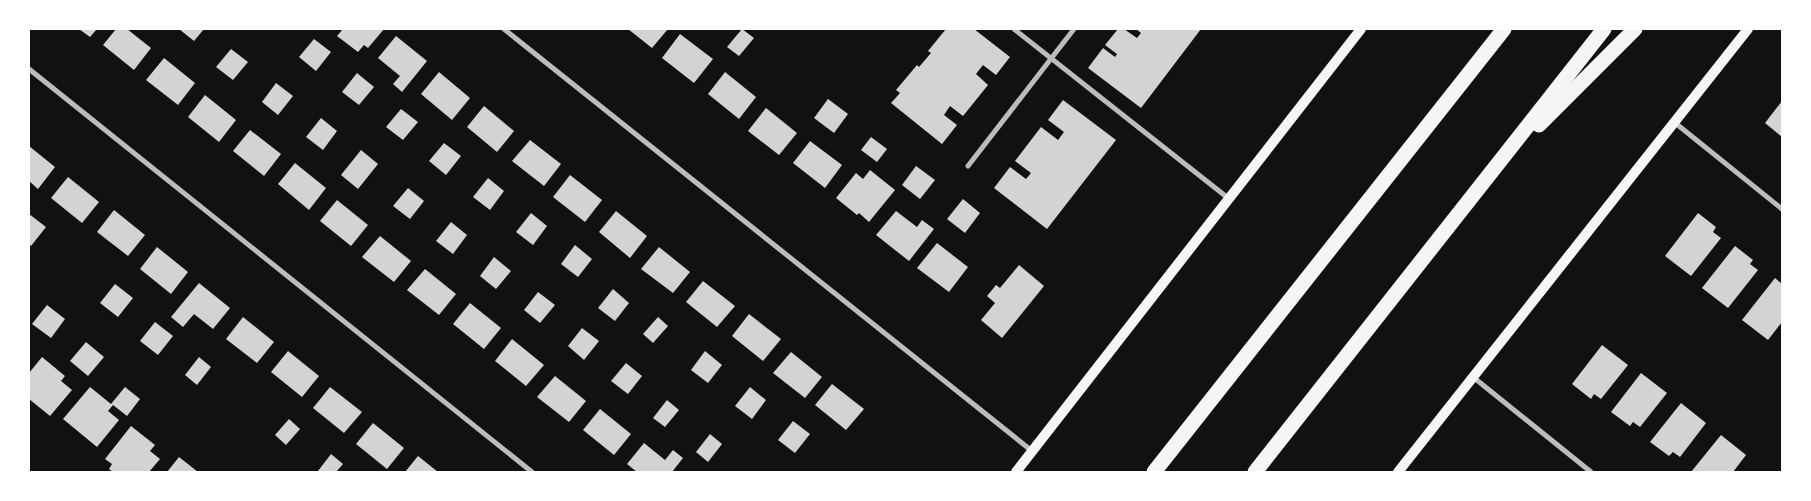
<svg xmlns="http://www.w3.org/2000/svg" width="1811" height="501" font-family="'Titillium Web',sans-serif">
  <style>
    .building { fill: #d3d3d3 }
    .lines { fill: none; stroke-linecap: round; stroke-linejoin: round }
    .minor { stroke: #bcbcbc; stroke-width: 5 }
    .secondary { stroke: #f5f5f5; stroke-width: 10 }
    .motorway { stroke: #f5f5f5; stroke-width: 15 }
  </style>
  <rect width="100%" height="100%" fill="#111"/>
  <g class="building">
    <path d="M79 29H97L90 37Z"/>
    <path d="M116 29H127L151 48 134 70 103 45Z"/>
    <path d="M179 29H204L194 41Z"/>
    <path d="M343 29H384L368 48 364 45 358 52 337 36Z"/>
    <path d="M628 29H668L652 48Z"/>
    <path d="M742 29 754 38 739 56 727 47Z"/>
    <path d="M946 29H974L1010 57 996 75 983 65 976 74 988 85 963 116 950 106 944 115 957 125 942 144 891 103 900 93 896 90 917 65 919 67 931 53 928 51Z"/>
    <path d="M1118 29H1124L1137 38 1141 33 1136 29H1201L1141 108 1088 68 1103 48 1115 57 1117 54 1105 45Z"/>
    <path d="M680 34 713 59 694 83 662 58Z"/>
    <path d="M396 36 427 61 402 92 393 84 400 76 378 58Z"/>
    <path d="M314 39 331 52 316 71 299 57Z"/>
    <path d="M231 49 248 62 233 80 216 67Z"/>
    <path d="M164 58 195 83 178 105 146 80Z"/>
    <path d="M439 72 470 98 452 120 421 94Z"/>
    <path d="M725 72 756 97 739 119 708 94Z"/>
    <path d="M357 73 374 87 359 105 342 92Z"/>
    <path d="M276 83 293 96 278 115 262 102Z"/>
    <path d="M205 95 236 120 219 142 188 117Z"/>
    <path d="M828 99 848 114 834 133 814 118Z"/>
    <path d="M1063 100 1116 140 1047 229 994 188 1010 167 1026 179 1031 173 1015 161 1041 127 1058 140 1064 132 1048 120Z"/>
    <path d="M1782 101V137L1765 123Z"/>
    <path d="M484 106 514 131 497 152 467 127Z"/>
    <path d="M766 108 797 133 779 155 748 131Z"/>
    <path d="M401 109 418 122 403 140 386 127Z"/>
    <path d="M321 118 337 131 323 150 306 137Z"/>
    <path d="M250 130 281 154 264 176 233 151Z"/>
    <path d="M871 137 887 149 877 162 861 150Z"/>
    <path d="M530 140 561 164 544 186 512 161Z"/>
    <path d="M810 141 842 165 825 188 793 163Z"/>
    <path d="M444 143 461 156 446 175 429 161Z"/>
    <path d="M29 146 55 167 38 189 29 181Z"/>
    <path d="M361 150 378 164 358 189 341 175Z"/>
    <path d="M295 163 326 188 309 210 278 184Z"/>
    <path d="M916 166 935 180 920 199 902 185Z"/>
    <path d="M870 170 895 190 869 222 859 213 857 215 836 198 856 173 863 179Z"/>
    <path d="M570 175 602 200 585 222 553 197Z"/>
    <path d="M68 177 99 202 82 223 51 198Z"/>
    <path d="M488 178 504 191 490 210 473 197Z"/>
    <path d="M408 188 424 201 410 219 393 206Z"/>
    <path d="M963 199 980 213 965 233 947 219Z"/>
    <path d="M337 200 368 225 351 246 320 221Z"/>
    <path d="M114 210 145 235 128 256 97 232Z"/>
    <path d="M616 211 647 236 630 258 599 232Z"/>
    <path d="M896 211 917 227 922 220 934 229 909 261 876 235Z"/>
    <path d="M531 213 547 226 533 245 516 232Z"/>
    <path d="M1698 213 1716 227 1713 232 1721 238 1691 276 1665 256Z"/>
    <path d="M29 214 46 227 31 246 29 244Z"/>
    <path d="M451 222 467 235 453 254 436 241Z"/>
    <path d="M380 236 411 261 394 282 362 257Z"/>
    <path d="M937 243 968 267 949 292 917 268Z"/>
    <path d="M575 245 592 259 578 277 561 264Z"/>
    <path d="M1735 246 1753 260 1750 264 1758 270 1728 308 1702 288Z"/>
    <path d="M157 247 188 272 171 294 140 269Z"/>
    <path d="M659 247 690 272 673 293 641 269Z"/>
    <path d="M494 257 511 271 496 289 480 276Z"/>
    <path d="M1019 265 1044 286 1002 338 981 320 995 303 987 296 996 285 1000 288Z"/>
    <path d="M425 269 456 294 439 315 407 290Z"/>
    <path d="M1775 278 1782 284V322L1768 340 1742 320Z"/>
    <path d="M703 281 735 306 717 327 686 302Z"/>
    <path d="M199 283 230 308 213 329 194 314 183 327 171 317Z"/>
    <path d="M115 284 133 298 118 317 100 303Z"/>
    <path d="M613 289 629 303 615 321 598 308Z"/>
    <path d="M538 292 555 305 540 323 524 310Z"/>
    <path d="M470 303 501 328 484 349 453 324Z"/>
    <path d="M47 305 65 319 51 338 32 324Z"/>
    <path d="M749 314 781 339 763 361 732 336Z"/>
    <path d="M243 317 274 342 257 363 226 339Z"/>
    <path d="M658 317 668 326 653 343 643 334Z"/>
    <path d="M155 322 173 336 158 355 140 341Z"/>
    <path d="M582 328 599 341 584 360 568 346Z"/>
    <path d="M512 339 544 365 526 386 495 361Z"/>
    <path d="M86 342 104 357 88 376 70 361Z"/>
    <path d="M1602 345 1628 365 1601 399 1594 394 1591 399 1572 384Z"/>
    <path d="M288 351 319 376 302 397 271 372Z"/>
    <path d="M705 351 722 365 708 383 691 370Z"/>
    <path d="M791 352 822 377 805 398 773 373Z"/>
    <path d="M42 357 65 376 61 381 72 390 50 416 29 399V373Z"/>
    <path d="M199 357 211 367 197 385 185 375Z"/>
    <path d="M626 363 642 376 628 394 611 381Z"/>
    <path d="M1641 373 1667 393 1640 427 1633 422 1630 426 1611 412Z"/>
    <path d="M555 376 586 401 569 422 537 397Z"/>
    <path d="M832 384 864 409 846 430 815 405Z"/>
    <path d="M90 387 111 404 125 387 140 399 127 416 113 405 108 411 119 420 97 447 63 419Z"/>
    <path d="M330 387 362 412 344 433 313 408Z"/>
    <path d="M750 387 766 400 752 419 735 406Z"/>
    <path d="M667 400 679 410 665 427 653 418Z"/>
    <path d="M1681 403 1706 423 1680 457 1673 452 1669 456 1650 442Z"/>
    <path d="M600 409 631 434 614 455 583 430Z"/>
    <path d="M289 419 300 429 286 445 275 435Z"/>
    <path d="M793 421 810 434 795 453 778 440Z"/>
    <path d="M373 423 404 448 387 469 356 444Z"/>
    <path d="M131 426 155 445 150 451 160 459 149 472H113L109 469 112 464 105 459Z"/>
    <path d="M710 434 722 444 708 462 696 452Z"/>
    <path d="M1721 435 1746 455 1733 472H1691Z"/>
    <path d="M644 443 665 460 673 450 683 458 672 472H637L627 464Z"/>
    <path d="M331 454 343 464 336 472H320L318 471Z"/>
    <path d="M418 456 438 472H405Z"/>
    <path d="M179 457 198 472H167Z"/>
  </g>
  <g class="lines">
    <g class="minor">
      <path d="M504 29 1032 451"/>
      <path d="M1014 29 1228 198"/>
      <path d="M29 69 532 472"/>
      <path d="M1674 122 1782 209"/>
      <path d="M968 166 1074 29"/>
      <path d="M1473 377 1591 472"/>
    </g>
    <g class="secondary">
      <path d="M1016 472 1361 29"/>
      <path d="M1398 472 1748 29"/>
    </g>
    <g class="motorway">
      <path d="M1539 125 1635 29"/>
      <path d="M1154 472 1504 29"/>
      <path d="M1255 472 1604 29"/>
    </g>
  </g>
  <rect width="1811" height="501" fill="none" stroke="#ffffff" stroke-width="60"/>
</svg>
